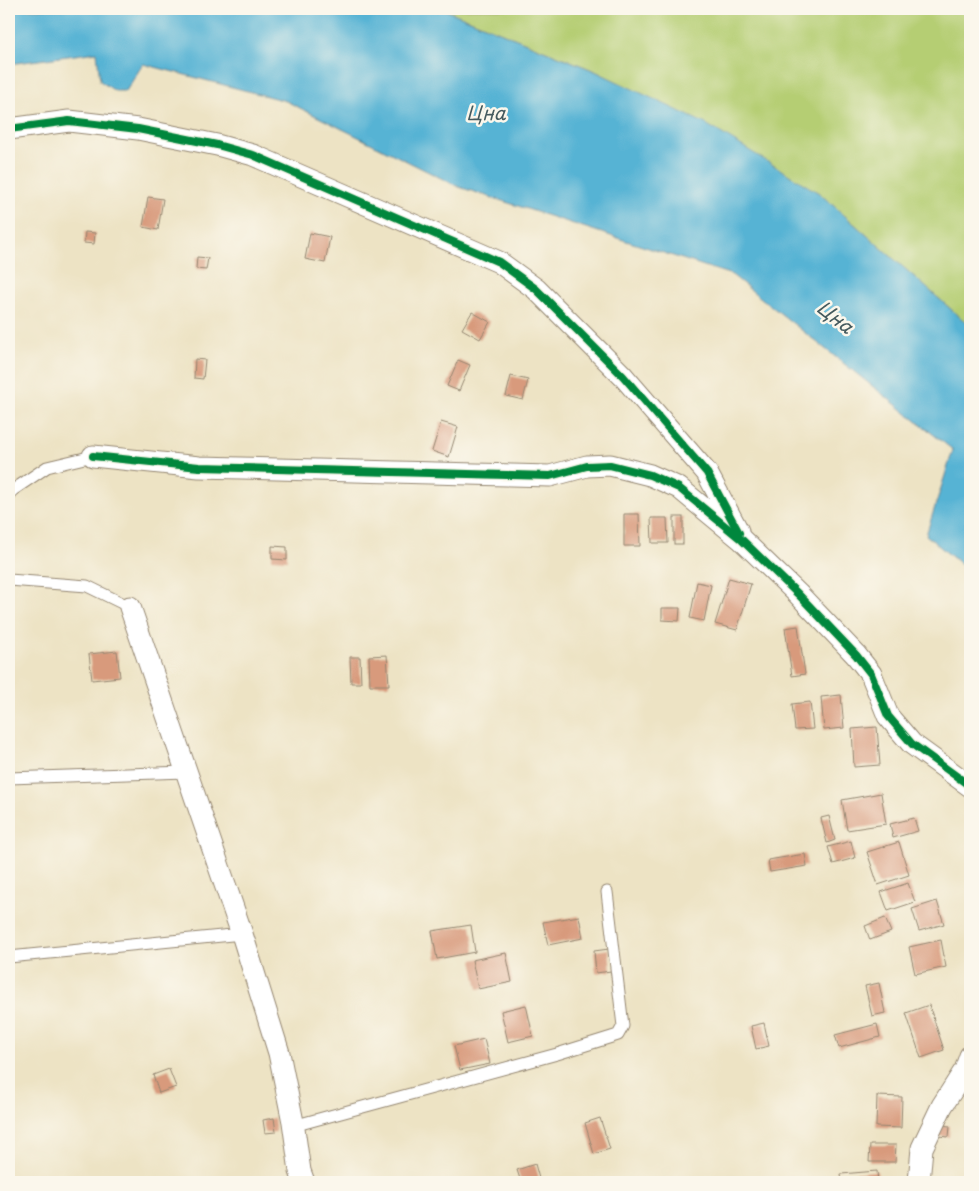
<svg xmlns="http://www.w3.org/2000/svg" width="979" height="1191" font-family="'Playpen Sans',sans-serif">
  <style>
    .green { fill: #b5ce73; stroke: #787c48 }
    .water { fill: #56b3d4; stroke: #486e79 }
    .building { fill: #d89a7c }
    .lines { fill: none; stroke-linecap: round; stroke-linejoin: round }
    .service-casing { stroke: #948671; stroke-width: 13 }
    .minor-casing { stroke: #948671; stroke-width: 23 }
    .service { stroke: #fff; stroke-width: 11 }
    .minor { stroke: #fff; stroke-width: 21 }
    .cycleway-casing { stroke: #fbf7ec; stroke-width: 11 }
    .cycleway { stroke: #00873e; stroke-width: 8 }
    .labels { text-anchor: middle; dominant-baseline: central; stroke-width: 5; stroke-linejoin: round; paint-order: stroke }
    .water-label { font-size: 19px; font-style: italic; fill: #445a5e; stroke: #fbf7ec }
  </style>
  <rect width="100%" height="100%" fill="#fbf7ec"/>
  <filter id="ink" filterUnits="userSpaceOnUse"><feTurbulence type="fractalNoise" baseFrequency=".02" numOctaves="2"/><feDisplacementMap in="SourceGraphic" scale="10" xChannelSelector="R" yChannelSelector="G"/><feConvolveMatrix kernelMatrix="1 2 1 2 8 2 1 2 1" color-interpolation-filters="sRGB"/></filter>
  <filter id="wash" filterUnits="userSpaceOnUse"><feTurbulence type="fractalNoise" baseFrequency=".0096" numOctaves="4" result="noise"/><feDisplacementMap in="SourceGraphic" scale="20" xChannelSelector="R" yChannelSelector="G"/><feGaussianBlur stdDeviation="1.12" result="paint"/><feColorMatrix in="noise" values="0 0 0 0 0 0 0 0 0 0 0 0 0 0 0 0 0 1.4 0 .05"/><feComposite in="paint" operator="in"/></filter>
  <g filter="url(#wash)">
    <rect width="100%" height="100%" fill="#ede3c4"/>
    <path class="green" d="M443 9H970V326L819 193 595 71Z"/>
    <path class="water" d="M9 9H443L595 71 706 124 819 193 970 326V572L926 535 953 450 732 275 459 187 286 101 143 64 126 91H115L100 81 97 52 9 64Z"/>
    <g id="blocks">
      <g class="building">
        <path d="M148 197 163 199 158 230 143 227Z"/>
        <path d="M85 232 95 233 94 244 84 243Z"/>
        <path d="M310 233 330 237 325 263 305 259Z"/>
        <path d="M197 257 208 258 206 270 196 269Z"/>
        <path d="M472 312 490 322 480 339 462 329Z"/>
        <path d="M195 359 205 360 203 379 194 378Z"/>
        <path d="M458 360 470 365 459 391 447 386Z"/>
        <path d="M511 376 528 380 523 400 506 396Z"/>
        <path d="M441 422 458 427 449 457 432 451Z"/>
        <path d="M624 514H639L640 546H624Z"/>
        <rect x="674" y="517" width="9" height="27"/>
        <path d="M651 518H667L668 543H652Z"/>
        <path d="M272 546 287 547V560L272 559Z"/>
        <path d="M729 578 751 584 737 630 715 624Z"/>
        <path d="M697 582 711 585 704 621 690 618Z"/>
        <path d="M662 608H680L679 621 662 620Z"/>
        <path d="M798 626 805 674 792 676 785 628Z"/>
        <path d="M117 651 120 677 92 680 89 654Z"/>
        <path d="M387 655 389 685H370L369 656Z"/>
        <path d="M350 657H360L361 683H351Z"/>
        <path d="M841 695 844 728 824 730 821 697Z"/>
        <path d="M810 702 813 729 795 730 792 704Z"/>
        <path d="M877 727 880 765 854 767 852 729Z"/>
        <path d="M881 793 886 824 847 830 842 800Z"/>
        <path d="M829 816 835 840 827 843 821 818Z"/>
        <path d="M914 818 918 831 893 838 890 824Z"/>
        <path d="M851 841 855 858 833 864 828 847Z"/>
        <path d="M899 842 909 875 878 885 867 852Z"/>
        <path d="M805 854 807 866 770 872 768 860Z"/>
        <path d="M908 883 915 902 888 911 881 892Z"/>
        <path d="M937 901 944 924 919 931 912 909Z"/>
        <path d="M579 916 583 938 548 945 543 922Z"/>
        <path d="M885 918 891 932 870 940 865 926Z"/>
        <path d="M471 925 475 952 437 959 432 931Z"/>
        <path d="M941 940 946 967 915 974 909 947Z"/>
        <path d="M609 949 611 971 596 973 594 951Z"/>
        <path d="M506 953 512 982 478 989 472 960Z"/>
        <path d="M879 983 885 1013 872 1016 865 986Z"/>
        <path d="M526 1005 533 1036 508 1042 501 1011Z"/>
        <path d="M929 1005 944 1050 921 1058 906 1013Z"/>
        <path d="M764 1023 769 1046 756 1049 751 1026Z"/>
        <path d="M877 1024 880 1037 839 1048 835 1035Z"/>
        <path d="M484 1039 490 1064 460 1070 454 1046Z"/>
        <path d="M169 1069 176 1087 159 1093 153 1075Z"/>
        <path d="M877 1096 902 1097 901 1128 876 1127Z"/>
        <path d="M274 1118 276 1132 265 1133 263 1120Z"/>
        <path d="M600 1118 610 1149 594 1154 585 1123Z"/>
        <path d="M939 1125 950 1126 949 1137 938 1136Z"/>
        <path d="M870 1145H896L895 1162H869Z"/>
        <path d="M535 1164 540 1182H521L517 1170Z"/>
        <path d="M877 1171 878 1182H842L841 1174Z"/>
      </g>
    </g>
  </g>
  <g filter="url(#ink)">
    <use href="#blocks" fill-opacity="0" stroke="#948671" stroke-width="1"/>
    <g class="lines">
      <g class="service-casing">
        <g id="service">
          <path d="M9 494 13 490 47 467 93 456"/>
          <path d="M9 580 87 586 130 607"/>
          <path d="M9 778 186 772"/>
          <path d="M9 957 242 934"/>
          <path d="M293 1126 557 1054 618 1035 623 1026 607 892"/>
        </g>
      </g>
      <g class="minor-casing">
        <g id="minor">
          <path d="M9 129 69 121 138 129 217 145 253 155 499 262 536 289 623 376 707 473 738 531"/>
          <path d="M93 456 199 467 550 476 587 466 610 465 650 475 679 488 742 540 798 594 856 655 871 674 880 696 888 716 912 744 970 786"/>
          <path d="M130 607 242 934 279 1053 293 1122 300 1171 304 1182"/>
          <path d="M919 1182 922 1148 942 1106 965 1070 970 1056"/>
        </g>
      </g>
      <use href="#service" class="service"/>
      <use href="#minor" class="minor"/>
      <g class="cycleway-casing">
        <g id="cycleway">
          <path d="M9 129 69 121 138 129 217 145 253 155 499 262 536 289 623 376 707 473 739 533"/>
          <path d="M93 456 199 467 550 476 587 466 610 465 650 475 679 488 742 540 798 594 856 655 871 674 880 696 888 716 912 744 970 786"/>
        </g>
      </g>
      <use href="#cycleway" class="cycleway"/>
    </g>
  </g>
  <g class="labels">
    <g class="water-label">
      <text x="486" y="112">Цна</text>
      <text transform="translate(836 316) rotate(38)">Цна</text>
    </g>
  </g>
  <rect width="979" height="1191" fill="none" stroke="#fbf7ec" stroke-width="30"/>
</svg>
